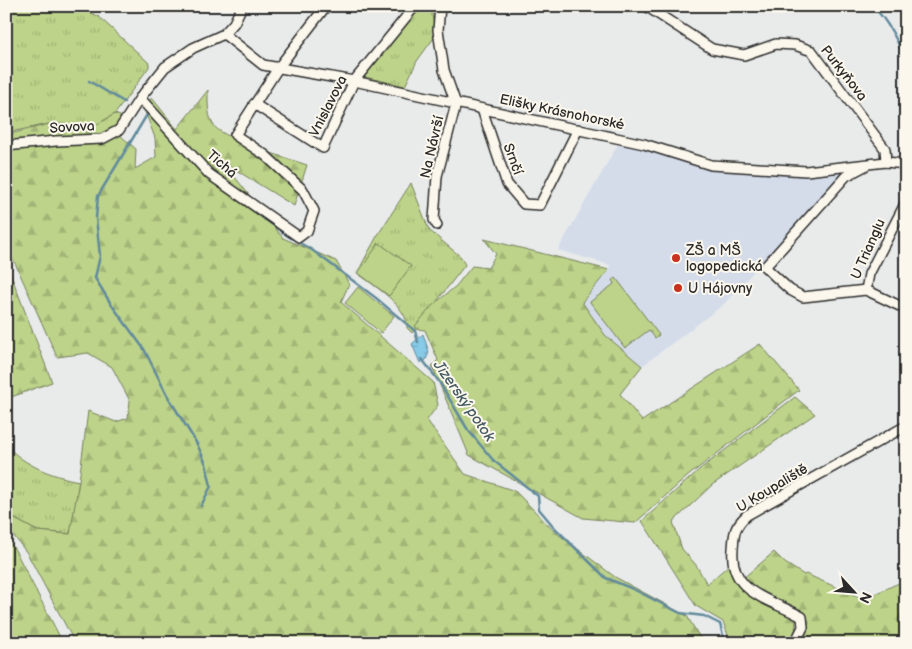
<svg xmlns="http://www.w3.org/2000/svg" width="912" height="649" font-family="'Balsamiq Sans',sans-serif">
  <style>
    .built { fill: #d4dcea }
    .grass { fill: url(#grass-tufts); stroke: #747f5a }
    .forest { fill: url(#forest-firs); stroke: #747f5a }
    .garden { fill: #bcd389; stroke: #747f5a }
    .water { fill: url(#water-ripples); stroke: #628a9c }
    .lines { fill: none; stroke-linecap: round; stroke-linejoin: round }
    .stream { stroke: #628a9c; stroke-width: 2.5 }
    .street-casing { stroke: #2b2b2b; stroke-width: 12 }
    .street { stroke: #fbf7ec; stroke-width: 9 }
    .poi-dot { fill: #c8321e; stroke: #fbf7ec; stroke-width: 2 }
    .labels { text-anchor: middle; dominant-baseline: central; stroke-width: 4; stroke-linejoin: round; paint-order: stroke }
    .street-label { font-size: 14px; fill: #2b2b2b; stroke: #fbf7ec }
    .poi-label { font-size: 14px; fill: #2b2b2b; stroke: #fbf7ec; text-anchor: start }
    .water-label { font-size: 15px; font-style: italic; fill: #465b64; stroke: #fbf7ec }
  </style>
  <defs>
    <pattern id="grass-tufts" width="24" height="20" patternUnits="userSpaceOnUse" patternTransform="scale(1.25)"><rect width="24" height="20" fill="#bcd389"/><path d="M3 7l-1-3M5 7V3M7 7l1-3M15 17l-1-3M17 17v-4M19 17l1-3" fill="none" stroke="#a2b576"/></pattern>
    <pattern id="forest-firs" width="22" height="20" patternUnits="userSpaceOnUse" patternTransform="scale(1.25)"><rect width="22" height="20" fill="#bcd389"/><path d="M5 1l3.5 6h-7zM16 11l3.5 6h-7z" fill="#a2b576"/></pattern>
    <pattern id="water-ripples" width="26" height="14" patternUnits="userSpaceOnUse" patternTransform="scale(1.25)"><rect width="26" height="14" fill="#86cae8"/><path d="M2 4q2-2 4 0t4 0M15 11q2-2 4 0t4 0" fill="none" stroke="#6ea4bc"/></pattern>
  </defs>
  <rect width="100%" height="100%" fill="#e9ebeb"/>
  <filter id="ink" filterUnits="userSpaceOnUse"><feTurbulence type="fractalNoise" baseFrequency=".02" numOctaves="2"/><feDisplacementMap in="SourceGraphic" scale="10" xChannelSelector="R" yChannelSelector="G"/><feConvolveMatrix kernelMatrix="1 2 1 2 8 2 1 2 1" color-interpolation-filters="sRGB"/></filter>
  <g filter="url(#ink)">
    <path class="built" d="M629 144 678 160 723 171 801 174 838 171 841 175 723 305 642 366 605 335 582 302 609 270 610 265 558 250 617 146Z"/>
    <g class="grass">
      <path d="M6 6H75L98 16 149 63V67L115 114 96 125 49 124 6 133Z"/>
      <path d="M420 6H433L432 15 436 35 417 61 405 86 364 77Z"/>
      <path d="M411 183 429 230 461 257 465 265 412 333 407 328C409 307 373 285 357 273L376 238Z"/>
      <path d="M6 445C25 466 52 476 79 481L71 534 37 531 6 514Z"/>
    </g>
    <g class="forest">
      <path d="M208 90C208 101 207 118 215 127 225 139 289 159 307 165L294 206 223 162 283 238 336 261 349 284 341 302 433 382 438 405 427 420 465 474 515 491 554 531 615 577 687 616 703 643H75L27 553 6 526V514L37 531 70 534 79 481 88 411 116 422 128 418 130 401 112 367 88 353 57 357 15 263 6 248V135L49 124 96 125 115 114 120 116 121 136 136 149 135 169 156 157 155 138 143 106 152 98 177 129Z"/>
      <path d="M484 239 609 270 582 302 605 335 642 366 620 394 642 421 760 344 799 390 688 476 635 523 583 518 469 455 432 366 438 360 425 330 415 329 417 328 415 326 433 305 456 286 472 266 488 268 496 254Z"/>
      <path d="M6 262 52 382 6 399Z"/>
      <path d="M795 397 815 414 712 485 673 522 682 549 696 565 707 584 729 565C741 603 769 599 796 621L795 634 791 643H731L723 622 696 606 642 521 700 469Z"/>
      <path d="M6 537 15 550 63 643H6Z"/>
      <path d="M774 552 785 563 804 575 806 574 863 599 899 583 906 572V643H800L809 622 803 611 756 588 742 579Z"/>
    </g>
    <g class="garden">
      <path d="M379 243 411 266 389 296 358 273Z"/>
      <path d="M616 278 659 335 655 338 649 330 625 348 590 302 614 284 612 280Z"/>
      <path d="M358 287 394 316 381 333 345 303Z"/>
    </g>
    <path class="water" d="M423 334 429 352 426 360 420 363 412 344Z"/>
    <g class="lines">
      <g class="stream">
        <path d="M873 6C888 22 899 42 906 63"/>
        <path d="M89 81 124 102"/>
        <path d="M148 113 98 196 96 218 100 256 95 278 111 304 144 349 167 395 197 444 206 464 211 486 201 506"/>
        <path d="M155 121 200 171"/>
        <path d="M242 202 288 236 312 250 376 298 415 331 418 342"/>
        <path d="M422 359 440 383 468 430 493 460 538 496 539 509 554 527 606 578 633 589 680 613 704 616 720 624 723 636 722 643"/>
        <path d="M722 642 748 643"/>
        <path d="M895 643 906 637"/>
      </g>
      <g class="street-casing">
        <g id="street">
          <path d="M440 6 438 30 444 70 456 104"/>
          <path d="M646 6 712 49 744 55 776 44 795 45 812 51 885 149 886 162"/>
          <path d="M224 34 263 65 354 81 644 144 711 165 806 171 886 162 906 164"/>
          <path d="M140 98 209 174 299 237 307 231 314 211 303 190 265 155 235 135 278 68 326 6"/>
          <path d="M254 104 323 148 354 81 415 6"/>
          <path d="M482 109 507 184 524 204 540 205 578 129"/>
          <path d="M6 146 56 141 102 139 119 130 140 98 165 67 193 48 224 34 234 23 242 6"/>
          <path d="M865 166 846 176 765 267 790 290 803 297 866 290"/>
          <path d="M437 225 434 220 437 176 456 104"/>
          <path d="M866 290 869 274 906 202"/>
          <path d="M866 290 906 309"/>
          <path d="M795 643 803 627 802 617C771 599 729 594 733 549 734 533 734 527 747 515L906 426"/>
        </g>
      </g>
      <use href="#street" class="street"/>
    </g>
  </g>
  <g class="poi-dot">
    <circle cx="676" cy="258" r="5"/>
    <circle cx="678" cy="288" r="5"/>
  </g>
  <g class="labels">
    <g class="street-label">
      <text transform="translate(844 73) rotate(52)">Purkyňova</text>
      <text transform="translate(328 106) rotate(-63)">Vnislavova</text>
      <text transform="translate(562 112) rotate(12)">Elišky Krásnohorské</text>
      <text transform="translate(72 127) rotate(-3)">Sovova</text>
      <text transform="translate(432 147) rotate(-77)">Na Návrší</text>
      <text transform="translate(513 159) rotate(70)">Srnčí</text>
      <text transform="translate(222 164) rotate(41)">Tichá</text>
      <text transform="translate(868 249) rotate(-66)">U Trianglu</text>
      <text transform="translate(772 488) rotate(-31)">U Koupaliště</text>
    </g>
    <g class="poi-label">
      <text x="686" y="250">ZŠ a MŠ<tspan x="686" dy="16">logopedická</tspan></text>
      <text x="688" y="288">U Hájovny</text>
    </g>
    <g class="water-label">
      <text transform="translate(464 401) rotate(55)">Jizerský potok</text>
    </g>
  </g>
  <rect width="912" height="649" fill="none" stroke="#fbf7ec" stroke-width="25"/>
  <rect x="12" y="12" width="887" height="624" fill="none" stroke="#2b2b2b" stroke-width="2" filter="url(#ink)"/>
  <g transform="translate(854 592) rotate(116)" stroke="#fbf7ec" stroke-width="4" paint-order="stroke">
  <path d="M0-4L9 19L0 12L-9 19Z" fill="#2b2b2b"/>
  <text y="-8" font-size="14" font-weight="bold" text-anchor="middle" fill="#2b2b2b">N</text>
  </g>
</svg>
